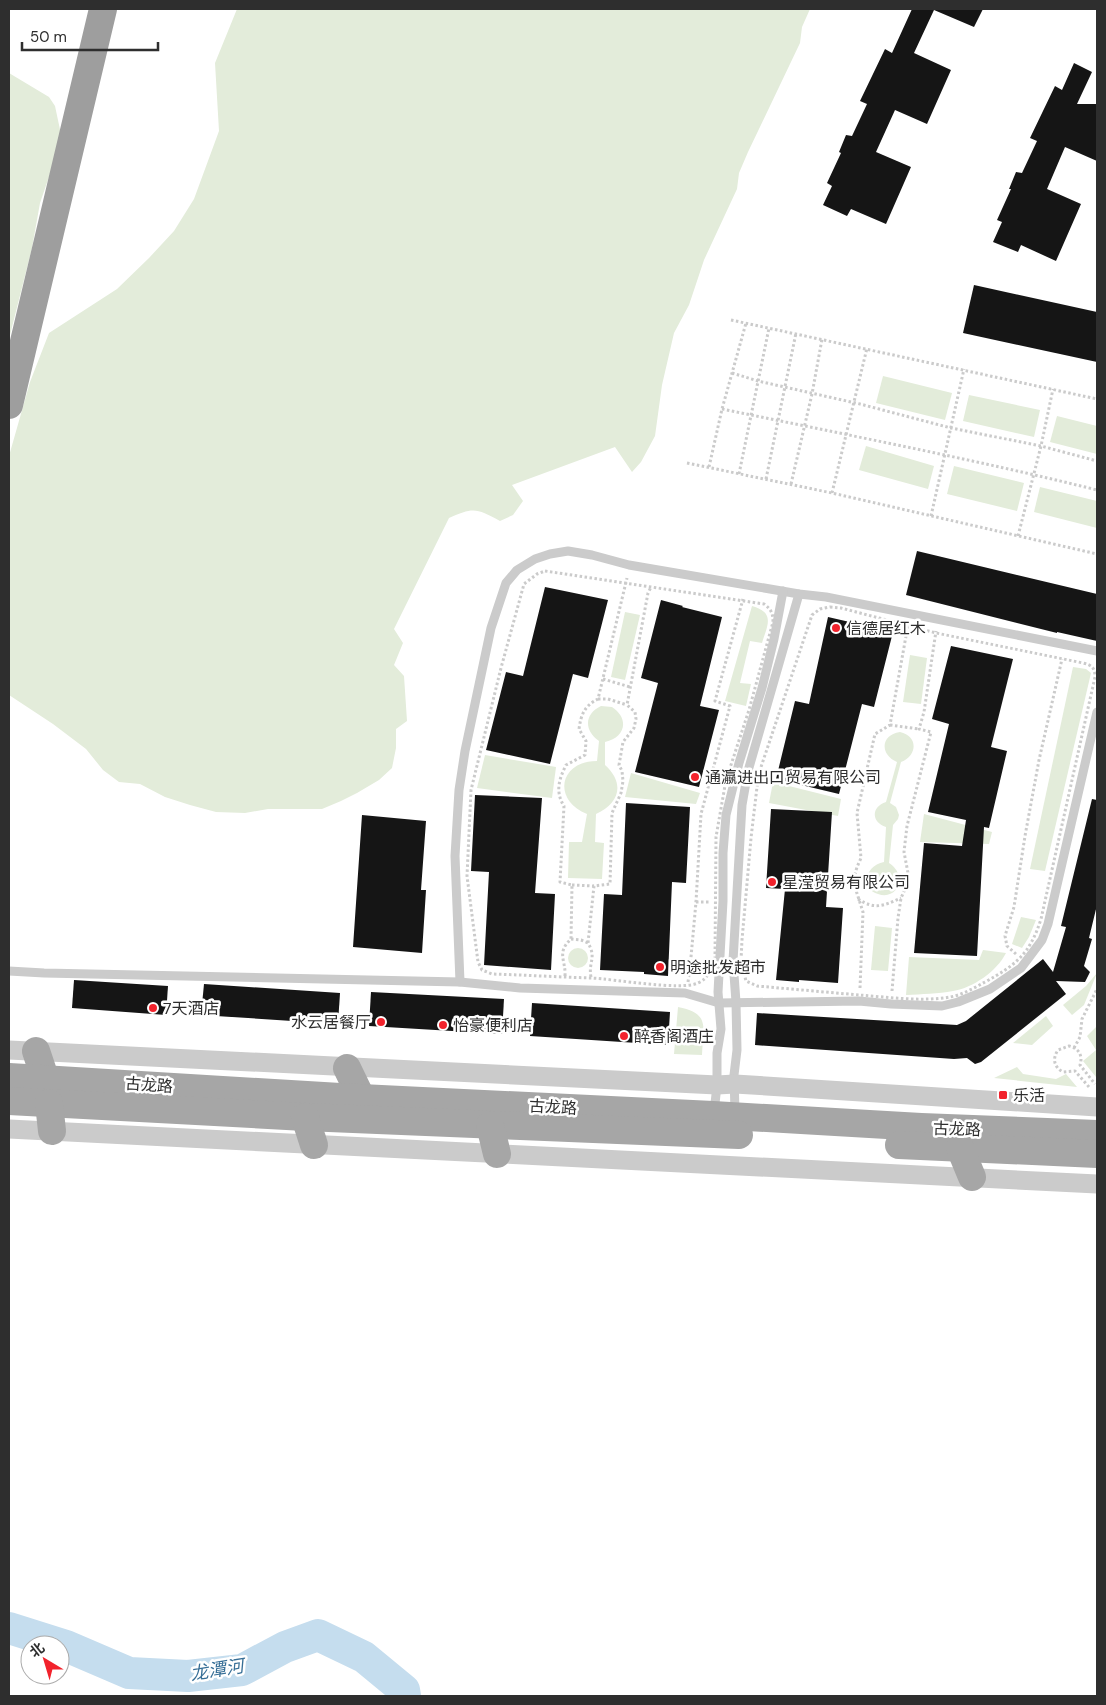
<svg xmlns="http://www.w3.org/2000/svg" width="1106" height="1705" font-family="'DM Sans','Noto Sans SC',sans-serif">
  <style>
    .green { fill: #e3ecda }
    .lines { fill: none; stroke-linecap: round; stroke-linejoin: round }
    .river { stroke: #c5ddee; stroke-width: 32 }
    .building { fill: #151515 }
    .path { stroke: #cbcbcb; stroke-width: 3; stroke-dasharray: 2.5 2.5; stroke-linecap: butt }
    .service { stroke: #cbcbcb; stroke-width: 9 }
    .minor { stroke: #cbcbcb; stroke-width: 19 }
    .primary { stroke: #a6a6a6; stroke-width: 28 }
    .trunk { stroke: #9e9e9e; stroke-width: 28 }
    .poi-dot { fill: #f2222c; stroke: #fff; stroke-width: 2 }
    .labels { text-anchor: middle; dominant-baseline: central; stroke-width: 5; stroke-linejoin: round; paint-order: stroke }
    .poi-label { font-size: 16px; fill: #2e2e2e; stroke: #fff; text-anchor: start }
    .street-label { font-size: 16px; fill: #2e2e2e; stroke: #fff }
    .water-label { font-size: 18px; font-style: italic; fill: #366e96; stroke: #fff }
  </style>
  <rect width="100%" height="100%" fill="#fff"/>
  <g class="green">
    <path d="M237 9H810L802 27 800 43 748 152 739 173 737 189 704 260 689 305 674 333 662 385 655 436 641 462 632 472 615 447 512 485 523 501 513 515 500 521C477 508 473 507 449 518L394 629 403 643 394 665 404 676 407 721 396 729V748L392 768 379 780 357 793 341 801 322 809H268L245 813 216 812 190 805 165 797 140 784 119 782 103 770 86 749 53 724 9 695V456L30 382 49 333 117 289 149 258 174 231 194 199 219 131 215 63Z"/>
    <path d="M9 73 49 97 55 106 62 139 40 203 32 248 9 339Z"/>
    <path d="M883 376 952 393 945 420 876 403Z"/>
    <path d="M969 395 1040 410 1034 437 963 421Z"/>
    <path d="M1057 416 1097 426V454L1050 442Z"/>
    <path d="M866 446 934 466 928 489 859 470Z"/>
    <path d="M954 466 1024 483 1017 511 947 494Z"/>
    <path d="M1040 487 1097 501V528L1034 512Z"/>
    <path d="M752 606C776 613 767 626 762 643L750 641 740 683 751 684 746 706 725 701Z"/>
    <path d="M625 612 640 615 625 680 611 677Z"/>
    <path d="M910 655 927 658 921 704 903 702Z"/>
    <path d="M1073 667 1086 669 1091 673 1045 871 1030 869Z"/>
    <path d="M601 706 612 707C630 719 625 738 605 742V765C625 783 620 803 596 814L595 842 604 843 602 879 568 878 569 842H582L587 814C552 800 559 761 597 761L599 741C584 731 584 714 601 706Z"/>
    <path d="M900 732C918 736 918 755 901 762L890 803 896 807 899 815 898 819 893 825 889 863C909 876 897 901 878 894 859 888 866 865 884 862L886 827C871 822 871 807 886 802L897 762C880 755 880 735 900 732Z"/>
    <path d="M485 755 556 767 552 798 477 788Z"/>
    <path d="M631 773 700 793 696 804 625 797Z"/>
    <path d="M773 782 841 799 838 816 769 803Z"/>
    <path d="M924 814 992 832 989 844 920 842Z"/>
    <path d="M1021 917 1036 920 1029 937 1022 948 1012 944Z"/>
    <path d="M875 926 892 928 888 971 871 970Z"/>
    <circle cx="578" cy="958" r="10"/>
    <path d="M983 950 1006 953C997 971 973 988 953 991 938 994 922 994 906 995L909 957 979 960Z"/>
    <path d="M1097 973 1084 1005 1072 1015 1063 1005 1086 986Z"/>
    <path d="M678 1007C711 1013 703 1028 702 1055L674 1054Z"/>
    <path d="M1046 1016 1053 1026 1032 1045 1013 1043Z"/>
    <path d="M1097 1026V1074L1096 1077 1083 1061 1096 1050 1087 1036Z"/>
    <path d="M1017 1067 1023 1074 1056 1079 1066 1074 1077 1087 994 1078Z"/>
  </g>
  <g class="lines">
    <path class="river" d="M9 1628 66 1646 129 1673 188 1676 242 1670 285 1647 318 1635 364 1657 404 1690 405 1696"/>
  </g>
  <g class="building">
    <path d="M912 9H983L974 27 934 10 914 53 951 70 927 124 895 110 876 152 911 167 886 224 851 209 847 216 823 205 832 186 827 183 841 153 839 152 846 135 852 136 867 104 860 101 885 49 892 53Z"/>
    <path d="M1074 63 1092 72 1077 104H1097V161L1065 147 1047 189 1081 204 1056 261 1021 245 1018 252 993 242 1002 222 997 220 1011 189H1009L1016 172 1022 173 1037 141 1030 138 1055 86 1062 90Z"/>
    <path d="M974 285 1097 312V362L963 333Z"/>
    <path d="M917 551 1097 594V641L1057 632V633L906 595Z"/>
    <path d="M545 587 608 600 588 678 573 674 550 764 486 750 506 672 523 676Z"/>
    <path d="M661 600 683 606 682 607 722 617 700 706 719 710 699 787 635 772 658 683 641 678Z"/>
    <path d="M828 617 893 632 874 707 862 704 839 794 776 779 795 701 809 704Z"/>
    <path d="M951 646 1013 659 991 747 1007 751 989 828 984 827 977 956 914 953 924 843 962 846 966 820 928 812 949 724 932 719Z"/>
    <path d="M475 795 542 798 535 893 555 894 551 970 484 965 489 872 471 871Z"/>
    <path d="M1092 799 1097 800V905L1089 938 1092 939 1084 966 1090 972 1085 982 1056 981 1066 994 981 1062 975 1064 967 1058 954 1059 755 1045 757 1013 957 1025 966 1021 1043 959 1053 972 1066 927 1061 926Z"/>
    <path d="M626 803 690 807 686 883 672 882 668 976 644 974V972L600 970 604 894 622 895Z"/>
    <path d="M771 809 832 812 826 907 843 908 838 983 799 980V982L776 980 785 889 766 888Z"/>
    <path d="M362 815 426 821 421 890H426L422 953 353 947Z"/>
    <path d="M74 980 168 986 166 1015 72 1008Z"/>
    <path d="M204 984 340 993 338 1024 201 1015Z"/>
    <path d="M371 992 504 999 502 1034 369 1026Z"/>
    <path d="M532 1003 670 1012 668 1045 530 1036Z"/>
  </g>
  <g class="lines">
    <g class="path">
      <path d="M731 320 1097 399"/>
      <path d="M732 373 758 381 860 404 951 428 1041 446 1097 461"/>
      <path d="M722 409C847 435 973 459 1097 490"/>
      <path d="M687 463 832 493 1097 554"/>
      <path d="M709 467 722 409 746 323"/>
      <path d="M739 474 769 328"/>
      <path d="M766 479 796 333"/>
      <path d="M791 484 812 394 822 339"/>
      <path d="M832 493 867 348"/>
      <path d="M931 516 964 369"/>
      <path d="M1018 536 1041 446 1053 389"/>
      <path d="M545 571 764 604C771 609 773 613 773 622L749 710 726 780 720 814 716 837 715 958C712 968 709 978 698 983 681 991 614 979 591 978 558 977 525 975 492 974L482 970 478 962 467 876 471 790 501 668 524 584 537 574Z"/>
      <path d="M830 607 841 608 936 633 1083 663C1091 665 1095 667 1095 677L1041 919C1030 954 1016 965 985 982 974 988 962 995 950 997 922 1002 887 997 859 995 825 992 791 989 757 986L746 981 741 961 742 940 751 838 757 787 760 770 812 615 820 609Z"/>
      <path d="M603 679 630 687"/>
      <path d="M598 699H608L627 705"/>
      <path d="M890 725 919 729"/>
      <path d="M572 885 594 886"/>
      <path d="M858 899C875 910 883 906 901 898"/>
      <path d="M696 902H710"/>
      <path d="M571 939 581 940 588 943"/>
      <path d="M1016 954 1007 946 1005 936 1014 907 1025 836 1039 760 1062 659"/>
      <path d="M565 976C566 960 556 953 571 939L572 885 560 882 564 806C555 792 559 779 566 765L585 755 586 741 579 729C581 715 584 706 598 699L627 578"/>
      <path d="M591 977C588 962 597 958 588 943L594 886 610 884 612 813 621 793 623 781 622 771 619 765 623 742 634 728 636 719 635 712 627 705 648 593 651 587"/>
      <path d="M688 982 690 968 696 902 701 814 730 706 715 701 743 599"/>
      <path d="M860 988 863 912 853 881 857 867 861 858 857 813 875 734 890 725 908 625"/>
      <path d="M892 991 898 918 901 898 906 887 908 873 904 852 907 826 931 732 919 729 924 712 936 631"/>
      <path d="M1074 1048 1080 1037 1082 1019 1097 989"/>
      <path d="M1089 1087 1075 1071 1063 1072C1054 1067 1052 1059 1058 1050L1069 1046C1079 1048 1083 1056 1080 1065L1095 1084"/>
    </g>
    <g class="service">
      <path d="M9 971 44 973 460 982 520 988 685 993 719 1003 859 1001 891 1004 942 1006 958 1002 990 989 1021 968 1042 940 1048 924 1097 712"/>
      <path d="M460 982 455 856 459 790 465 751 491 628 506 583 517 570 535 559 550 554 568 551 592 555 629 565 799 594 826 597 1097 651"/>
      <path d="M714 1113 717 1085V1053L721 1029 718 992 723 901V853L726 815 739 763 762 688 774 639 783 591"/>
      <path d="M735 1113 734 1075 737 1050 736 1002 733 961 742 805 748 771 799 594"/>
    </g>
    <g class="minor">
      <path d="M9 1050C245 1062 481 1073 717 1085L735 1084 1097 1107"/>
      <path d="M9 1129 1097 1184"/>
    </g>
    <g class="primary">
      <path d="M36 1051 45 1078"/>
      <path d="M347 1068 362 1099"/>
      <path d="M9 1077 340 1097 713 1115 921 1127 1097 1134"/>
      <path d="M9 1101 305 1117 739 1135"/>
      <path d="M49 1103 52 1131"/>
      <path d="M305 1117 314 1145"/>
      <path d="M490 1125 497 1154"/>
      <path d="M899 1145 1097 1154"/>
      <path d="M960 1148 972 1177"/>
    </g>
    <path class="trunk" d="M9 405 103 9"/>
  </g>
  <g class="poi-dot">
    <circle cx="836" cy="628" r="5"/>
    <circle cx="695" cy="777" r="5"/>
    <circle cx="772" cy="882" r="5"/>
    <circle cx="660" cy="967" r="5"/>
    <circle cx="153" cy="1008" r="5"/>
    <circle cx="381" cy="1022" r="5"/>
    <circle cx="443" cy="1025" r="5"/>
    <circle cx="624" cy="1036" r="5"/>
    <rect x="998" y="1090" width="10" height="10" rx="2.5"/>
  </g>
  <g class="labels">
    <g class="poi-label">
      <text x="846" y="628">信德居红木</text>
      <text x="705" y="777">通瀛进出口贸易有限公司</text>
      <text x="782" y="882">星滢贸易有限公司</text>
      <text x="670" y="967">明途批发超市</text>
      <text x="163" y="1008">7天酒店</text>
      <text x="371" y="1022" text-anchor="end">水云居餐厅</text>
      <text x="453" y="1025">怡豪便利店</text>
      <text x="634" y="1036">醉香阁酒庄</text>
      <text x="1013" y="1095">乐活</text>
    </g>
    <g class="street-label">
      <text transform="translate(149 1085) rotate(4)">古龙路</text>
      <text transform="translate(553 1107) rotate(3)">古龙路</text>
      <text transform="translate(957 1129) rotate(2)">古龙路</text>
    </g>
    <g class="water-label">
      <text transform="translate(217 1670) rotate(-9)">龙潭河</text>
    </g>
  </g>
  <rect width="1106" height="1705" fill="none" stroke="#2e2e2e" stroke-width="20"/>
  <g transform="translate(45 1660) rotate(322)"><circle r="24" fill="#ffffff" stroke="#ababab"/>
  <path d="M0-4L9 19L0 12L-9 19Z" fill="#f2222c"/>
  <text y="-8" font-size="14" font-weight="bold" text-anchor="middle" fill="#2e2e2e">北</text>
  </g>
  <path d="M22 42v8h136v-8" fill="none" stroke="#2e2e2e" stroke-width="2.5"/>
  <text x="30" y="42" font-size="15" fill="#2e2e2e" stroke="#ffffff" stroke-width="4" paint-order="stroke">50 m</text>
</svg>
